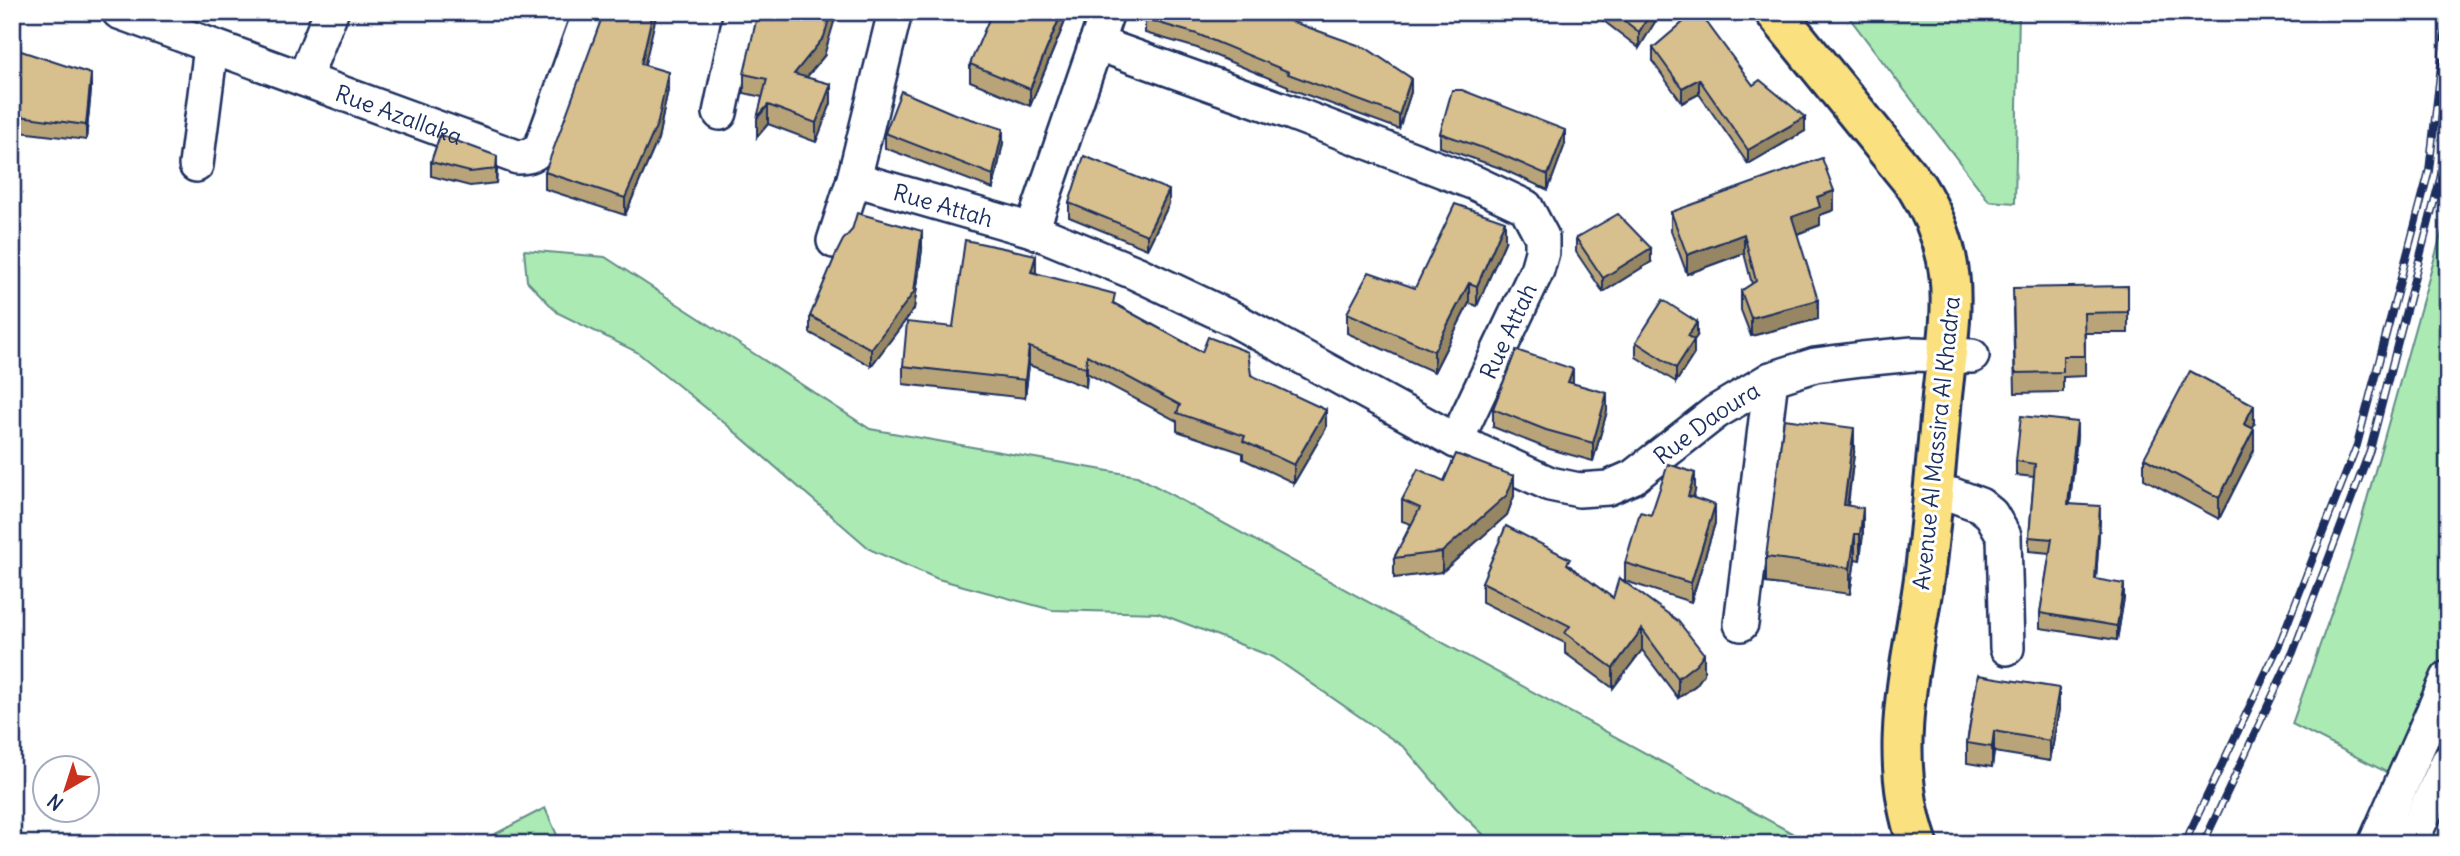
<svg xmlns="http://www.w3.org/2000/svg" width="2460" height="856" font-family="Delius,sans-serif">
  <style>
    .green { fill: #abeab3; stroke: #638c88; stroke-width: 2 }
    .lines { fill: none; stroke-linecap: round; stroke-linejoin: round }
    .minor-casing { stroke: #1b2f5e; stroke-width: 38 }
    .major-casing { stroke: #1b2f5e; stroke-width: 44 }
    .minor { stroke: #fff; stroke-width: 33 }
    .major { stroke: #fbe080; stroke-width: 38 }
    .rail-casing { stroke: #1b2f5e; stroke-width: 8 }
    .rail { stroke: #fff; stroke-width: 5; stroke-dasharray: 16; stroke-linecap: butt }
    .wall { fill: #b9a47a; stroke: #1b2f5e; stroke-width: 2 }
    .shaded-wall { fill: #968663; stroke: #1b2f5e; stroke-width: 2 }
    .building { fill: #d7bf8e; stroke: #1b2f5e; stroke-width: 2 }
    .labels { text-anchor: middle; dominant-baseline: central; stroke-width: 6; stroke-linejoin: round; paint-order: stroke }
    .street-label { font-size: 23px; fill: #1b2f5e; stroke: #fff }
  </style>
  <rect width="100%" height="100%" fill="#fff"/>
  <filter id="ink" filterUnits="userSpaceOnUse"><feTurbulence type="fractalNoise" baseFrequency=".0143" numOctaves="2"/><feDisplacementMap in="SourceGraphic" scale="14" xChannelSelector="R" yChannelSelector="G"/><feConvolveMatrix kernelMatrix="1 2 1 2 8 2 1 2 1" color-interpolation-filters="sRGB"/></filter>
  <g filter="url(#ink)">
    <g class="green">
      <path d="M1845 12H2019L2015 203 1989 201Z"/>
      <path d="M2448 210V651L2388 773 2292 724 2350 560Z"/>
      <path d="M524 250 605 257 870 429 1137 476 1792 833 1803 844H1503L1488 839 1455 807 1405 748 1273 657 1158 613 1052 610 938 579 871 550 727 425 637 352 558 313 527 281Z"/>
      <path d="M545 808 561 844H476Z"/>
    </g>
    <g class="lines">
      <g class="minor-casing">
        <g id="minor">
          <path id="s1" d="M119 12 517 157C529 157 535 155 542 145L590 12"/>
          <path d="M1096 43 1292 113 1475 183 1526 207 1542 237V252L1537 270 1456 441"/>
          <path d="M304 79 331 12"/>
          <path d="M720 113 741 12"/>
          <path d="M196 165 211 47"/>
          <path id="s2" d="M854 179 1032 230 1136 273 1233 319 1456 441 1550 484 1579 490 1608 488 1633 477 1716 412 1771 379 1815 365 1862 359 1913 354 1972 356"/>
          <path d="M1032 230 1107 12"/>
          <path d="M834 241 854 179 895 12"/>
          <path d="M1953 495 1980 505 1991 514 2004 536 2007 648"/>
          <path d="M1741 624 1771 379"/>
          <path d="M2375 844 2448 678"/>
          <path d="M2410 844 2448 762"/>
        </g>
      </g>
      <g class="major-casing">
        <path id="major" d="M1775 12 1916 186C1964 262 1951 311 1942 396 1937 454 1932 513 1925 571 1913 664 1885 751 1918 844"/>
      </g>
      <use href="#minor" class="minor"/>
      <use href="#major" class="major"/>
      <g class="rail-casing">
        <g id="rail">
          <path d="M2184 844 2279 645 2357 445 2429 171 2447 12"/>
          <path d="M2203 844 2293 652 2370 450 2441 175 2448 115"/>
        </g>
      </g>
      <use href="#rail" class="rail"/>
    </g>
    <g class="wall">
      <path d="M1543 12H1557L1555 17Z"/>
      <path d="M1592 12H1661L1639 48Z"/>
      <path d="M1269 14 1411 92 1399 129 1288 88V86L1197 48 1145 33V19Z"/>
      <path d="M1064 24 1030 106 970 81V64Z"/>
      <path d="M12 48 91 90 86 140 12 131Z"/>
      <path d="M1653 48 1753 85 1805 131 1748 164 1699 94 1682 103 1653 62Z"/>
      <path d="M824 56 806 77 831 103 816 142 768 124 757 137 762 97 744 93V74Z"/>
      <path d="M645 65 668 89 658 139 625 215 545 189V172Z"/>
      <path d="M885 133 1003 143 993 189 885 148Z"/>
      <path d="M1440 133 1565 144 1548 190 1500 168 1440 147Z"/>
      <path d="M440 135 497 170 496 183 470 186 431 176V162Z"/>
      <path d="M1069 203 1169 204 1147 249 1069 217Z"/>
      <path d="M1834 210 1820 215V225L1797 234 1818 319 1751 336 1741 310V291L1752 284 1744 253 1687 274 1671 231V212Z"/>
      <path d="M1576 238 1651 262 1603 292 1576 252Z"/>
      <path d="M1505 242 1477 306 1469 303 1434 372 1347 333V313L1415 288Z"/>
      <path d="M922 249 914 309 871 366 810 333V316Z"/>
      <path d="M1036 273 1115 304 1202 352 1251 375 1326 428 1294 483 1243 459V453L1177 431V421L1087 373 1086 387 1029 365 1025 398 903 384V366L953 327Z"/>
      <path d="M2128 286V333H2085V376L2063 377V392L2015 393 2013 309Z"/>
      <path d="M1697 336 1694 340V354L1676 382 1636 357V342Z"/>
      <path d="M1573 383 1607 411 1593 461 1546 448 1493 427V409Z"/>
      <path d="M2254 425 2252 428 2254 450 2219 519 2144 479V458Z"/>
      <path d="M2077 436 2070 504 2100 520 2096 579 2124 598 2117 640 2040 628V613L2050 553 2029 551V537L2034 477 2016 475V461Z"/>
      <path d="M1854 454 1848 506 1863 533 1860 560 1855 559 1850 594 1766 583V557Z"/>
      <path d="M1444 481 1514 496 1507 515 1442 572 1394 578V558L1411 524 1402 521V500Z"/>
      <path d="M1695 491 1693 498 1715 523 1691 602 1625 581V563L1651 515Z"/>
      <path d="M1570 566 1704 674 1696 685 1678 698 1642 650 1613 688 1565 653V643L1482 602V582Z"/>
      <path d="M1978 675 2059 709 2050 761 1994 752 1992 767 1967 763V743Z"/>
    </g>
    <g class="shaded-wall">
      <path d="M653 12H657L641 81V64Z"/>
      <path d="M831 12H837L824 56 794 93V74Z"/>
      <path d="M1062 12H1065L1064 24 1030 106V89Z"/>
      <path d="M1651 12H1661L1639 48V32Z"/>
      <path d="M668 72V89L658 139 625 215V198Z"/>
      <path d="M91 74V90L86 140V125Z"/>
      <path d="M1411 78V92L1399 129V115Z"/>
      <path d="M1699 79V94L1682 103V88Z"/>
      <path d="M831 84V103L816 142V123Z"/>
      <path d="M768 105V124L757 137V118Z"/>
      <path d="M1805 117V131L1748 164V150Z"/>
      <path d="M1003 129V143L993 189V175Z"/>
      <path d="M1565 130V144L1548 190V175Z"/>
      <path d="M497 156V170L496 183V169Z"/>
      <path d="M1169 190V204L1147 249V235Z"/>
      <path d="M1834 191V210L1820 215V225L1792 236V217L1817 197Z"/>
      <path d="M1505 221V242L1477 306V286Z"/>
      <path d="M922 231V249L914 309 871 366V349Z"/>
      <path d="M1744 234V253L1687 274V255Z"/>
      <path d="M1651 248V262L1603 292V278Z"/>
      <path d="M1036 255V273L1031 272Z"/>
      <path d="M1469 283V303L1434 372V351Z"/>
      <path d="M1818 300V319L1751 336V318Z"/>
      <path d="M1697 322V336L1694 340V354L1676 382V368L1688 336Z"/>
      <path d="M1029 347V365L1025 398V380Z"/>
      <path d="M1087 355V373L1086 387V368Z"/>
      <path d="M1573 369V387L1568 382Z"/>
      <path d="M1607 393V411L1593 461V443Z"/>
      <path d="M2254 405V425L2244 444V424Z"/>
      <path d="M1326 410V428L1294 483V465Z"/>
      <path d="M2077 422V436L2068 518V504Z"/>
      <path d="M1854 428V454L1844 531V505Z"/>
      <path d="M2254 429V450L2219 519V498Z"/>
      <path d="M1695 473V491L1688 514V496Z"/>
      <path d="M1514 476V496L1507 515 1442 572V552Z"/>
      <path d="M1715 505V523L1691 602V583Z"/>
      <path d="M2100 506V520L2095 593V579Z"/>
      <path d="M1863 508V533L1860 560V534Z"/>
      <path d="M1855 534V559L1850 594V568Z"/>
      <path d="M2124 584V598L2117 640V626Z"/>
      <path d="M1642 629V650L1613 688V668Z"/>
      <path d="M1704 654V674L1696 685 1678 698V678Z"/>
      <path d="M2059 688V709L2050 761V741Z"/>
      <path d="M1994 731V752L1992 767V747Z"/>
    </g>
    <g class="building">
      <path d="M604 12H653L641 64 668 72 658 122 625 198 545 172Z"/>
      <path d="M758 12H831L824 37 794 74 831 84 816 123 768 105 757 118 767 79 744 74Z"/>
      <path d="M992 12H1062L1030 89 970 64Z"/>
      <path d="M1147 12H1269L1268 13 1366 48 1411 78 1399 115 1288 74 1289 72 1197 34 1145 19Z"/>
      <path d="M1613 12H1651L1639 32Z"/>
      <path d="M1695 12H1699L1753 85 1760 80 1805 117 1748 150 1699 79 1682 88 1653 48Z"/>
      <path d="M12 48 91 74 86 125 12 115Z"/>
      <path d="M1452 90H1462L1565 130 1548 175 1500 154 1440 133Z"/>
      <path d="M901 91 952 113 1003 129 993 175 885 133Z"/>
      <path d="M440 135 497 156 496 169 470 172 431 162Z"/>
      <path d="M1084 156 1169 190 1147 235 1069 203Z"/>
      <path d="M1822 158 1834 191 1817 197 1820 207 1792 217 1818 300 1751 318 1741 291 1756 281 1744 234 1687 255 1671 212Z"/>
      <path d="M1455 204 1505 221 1477 286 1469 283 1434 351 1347 313 1369 272 1415 288Z"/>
      <path d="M857 213 922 231 914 292 871 349 810 316 836 254 843 240 852 230Z"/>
      <path d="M1618 214 1651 248 1603 278 1576 238Z"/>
      <path d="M965 240 1036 255 1031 272 1115 294 1113 303 1202 352 1208 337 1248 352 1251 375 1326 410 1294 465 1243 441 1245 436 1177 413 1180 405 1087 355 1086 368 1029 347 1025 380 903 366 907 322 953 327Z"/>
      <path d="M2128 286V312L2084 313 2085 356H2063V372L2015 373 2013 288Z"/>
      <path d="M1663 300 1697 322 1688 336 1694 340 1676 368 1636 342Z"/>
      <path d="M1516 350 1573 369 1568 382 1607 393 1593 443 1546 430 1493 409Z"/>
      <path d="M2190 371 2254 405 2244 424 2254 429 2219 498 2144 458Z"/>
      <path d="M2021 416 2077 422 2068 504 2100 506 2095 579 2124 584 2117 626 2040 613 2052 539 2029 537 2035 464 2016 461Z"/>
      <path d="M1784 419 1854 428 1844 505 1863 508 1860 534H1855L1850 568 1766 557Z"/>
      <path d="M1456 454 1514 476 1507 495 1442 552 1394 558 1420 508 1402 500 1418 469 1444 481Z"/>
      <path d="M1668 464 1695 473 1688 496 1715 505 1691 583 1625 563 1640 512 1651 515Z"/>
      <path d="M1506 526 1570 559 1567 564 1613 598 1619 578 1678 621 1704 654 1696 664 1678 678 1642 629 1613 668 1565 633 1570 626 1482 582Z"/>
      <path d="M1978 675 2059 688 2050 741 1994 731 1992 747 1967 743Z"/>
    </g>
  </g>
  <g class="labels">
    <g class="street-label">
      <text stroke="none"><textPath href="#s1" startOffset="298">Rue Azallaka</textPath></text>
      <text stroke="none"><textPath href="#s2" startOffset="93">Rue Attah</textPath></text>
      <text transform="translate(1508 331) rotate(-65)">Rue Attah</text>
      <text stroke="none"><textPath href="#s2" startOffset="940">Rue Daoura</textPath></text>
      <text transform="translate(1936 443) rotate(-84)">Avenue Al Massira Al Khadra</text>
    </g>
  </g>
  <rect width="2460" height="856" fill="none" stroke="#fff" stroke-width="42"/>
  <rect x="21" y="21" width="2418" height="814" fill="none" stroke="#1b2f5e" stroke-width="2.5" filter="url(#ink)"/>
  <g transform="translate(66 789) rotate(219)"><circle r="33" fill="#ffffff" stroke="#a4acbf" stroke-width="2"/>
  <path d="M0-5L12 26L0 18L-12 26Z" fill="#c8321e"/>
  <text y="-10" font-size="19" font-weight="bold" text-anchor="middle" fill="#1b2f5e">N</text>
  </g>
</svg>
